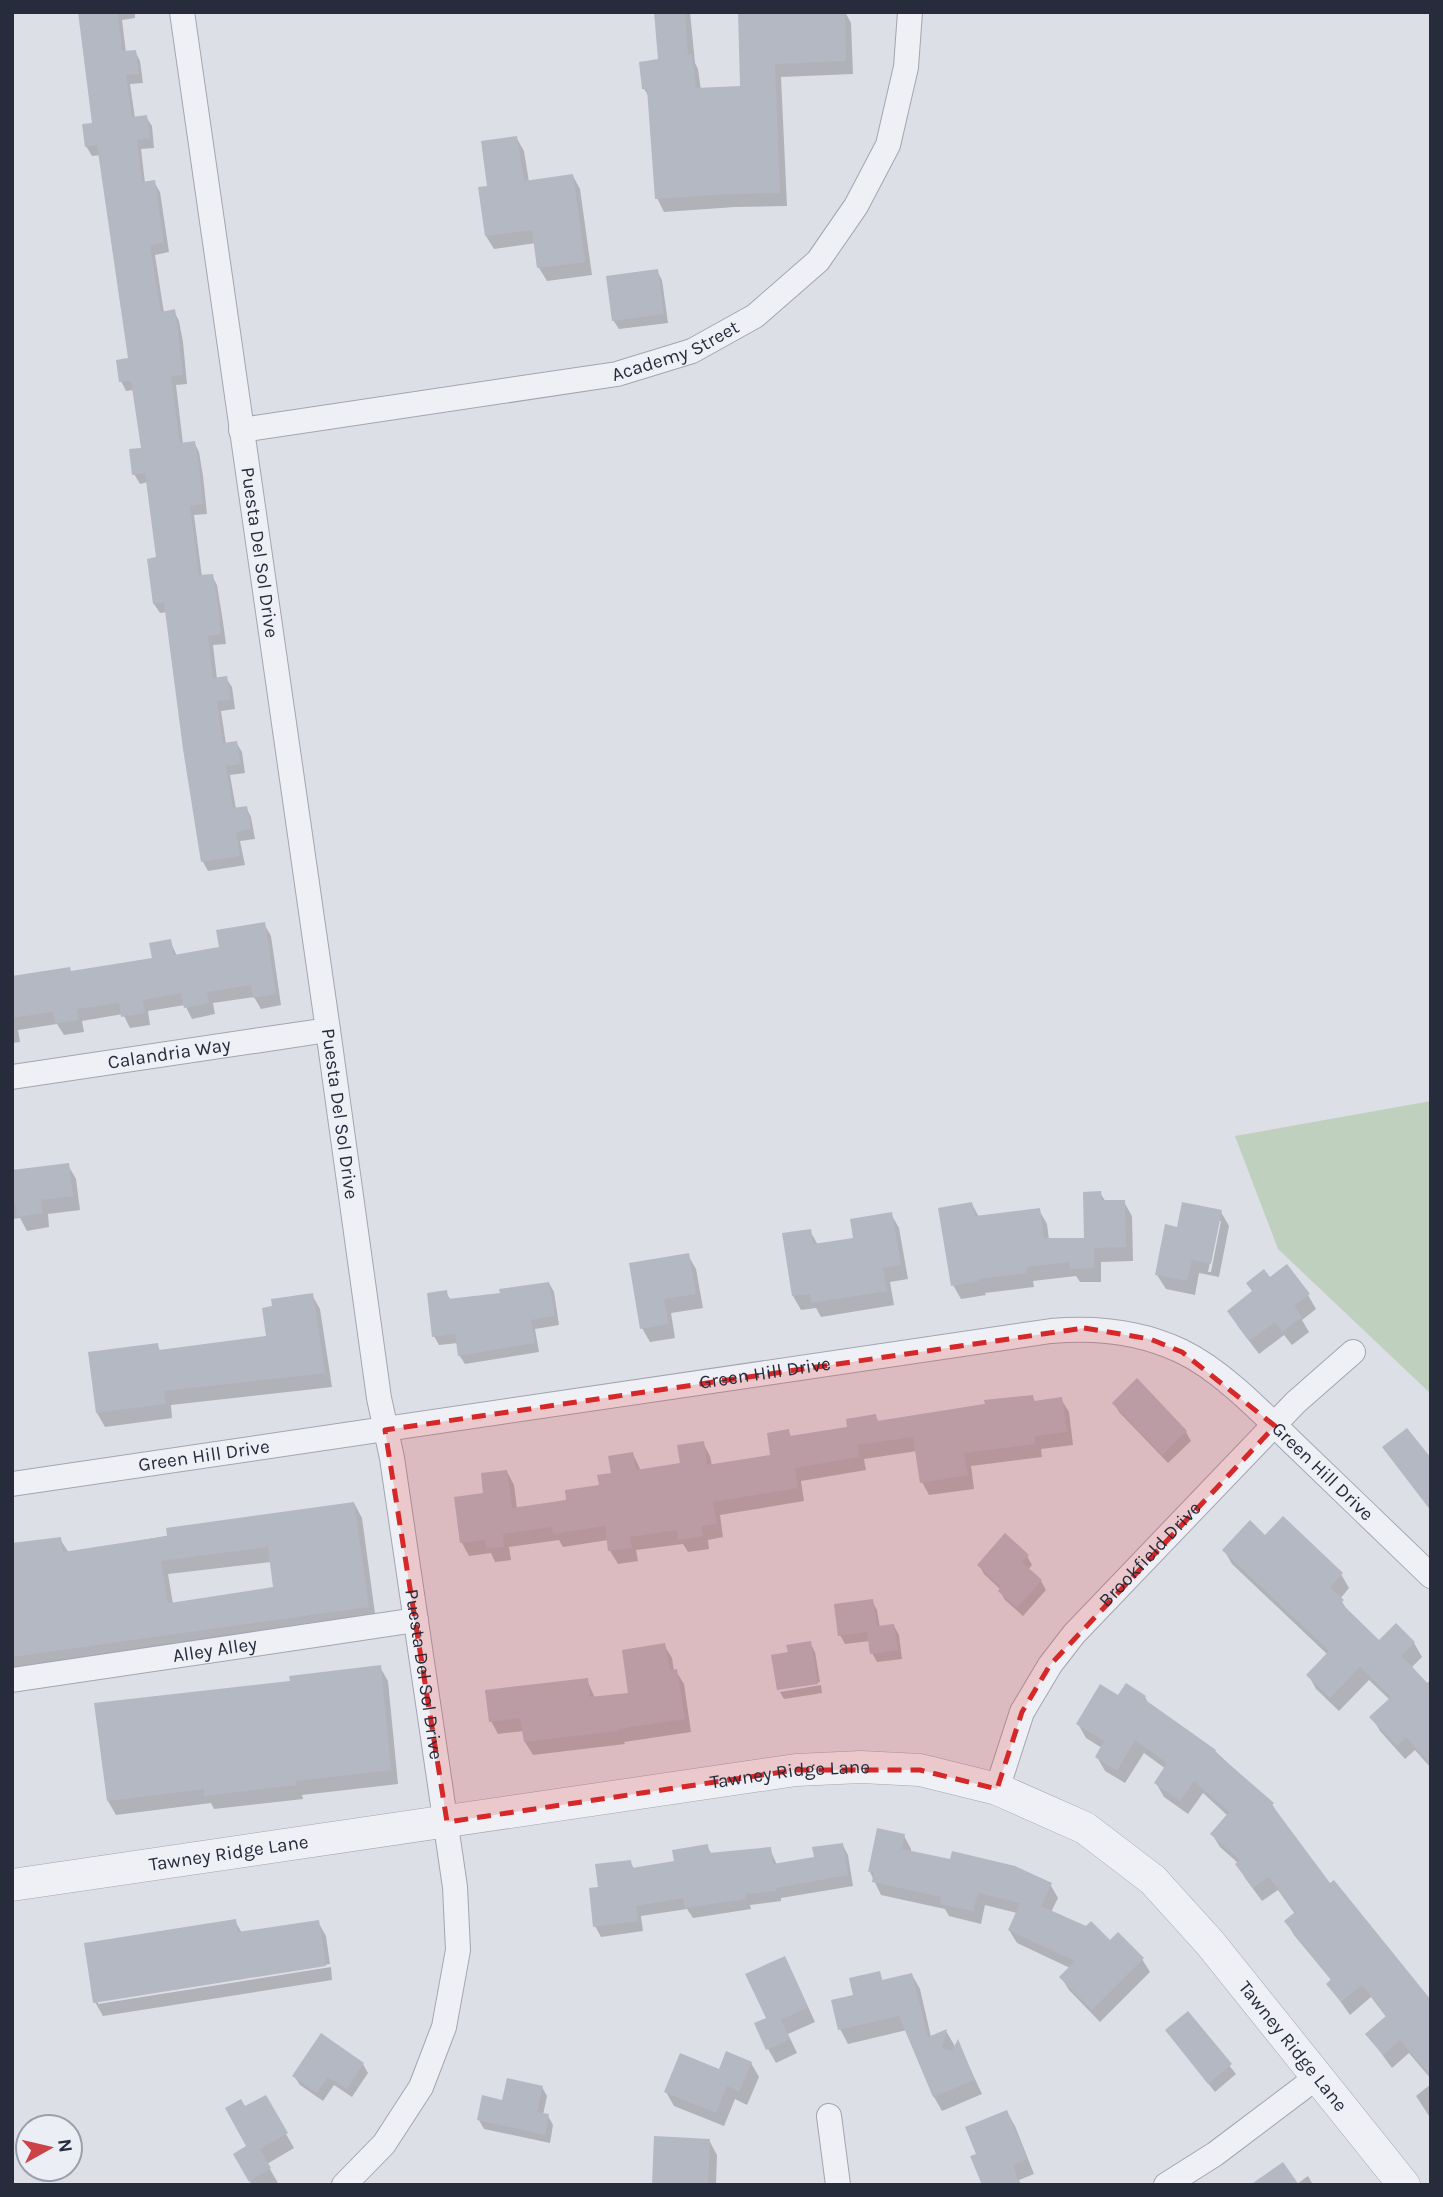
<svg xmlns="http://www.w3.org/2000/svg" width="1443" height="2197" font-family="Karla,sans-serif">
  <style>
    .green { fill: #c0d0be }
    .shadow { fill: #0003; fill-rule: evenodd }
    .building { fill: #b4b8c3; fill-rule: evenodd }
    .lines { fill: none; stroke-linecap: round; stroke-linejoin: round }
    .minor-casing { stroke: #a2a6b0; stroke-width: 26 }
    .tertiary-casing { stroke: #a2a6b0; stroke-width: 33 }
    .minor { stroke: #eff0f5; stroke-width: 24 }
    .tertiary { stroke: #eff0f5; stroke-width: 32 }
    .marked { fill: #d62828; fill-opacity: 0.2; stroke: #d62828; stroke-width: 5; stroke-dasharray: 14 9; stroke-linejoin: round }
    .labels { text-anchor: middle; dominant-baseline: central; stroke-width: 5; stroke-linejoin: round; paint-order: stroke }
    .street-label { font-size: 19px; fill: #262c3c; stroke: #ebeef4 }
  </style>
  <rect width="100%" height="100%" fill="#dcdfe6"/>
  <path class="green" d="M1431 1101V1394L1278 1249 1235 1136Z"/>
  <g class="shadow">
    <path d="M79 12H135V18L122 20 126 53 135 51 140 61 143 83 130 84 135 118 146 117 152 126 154 148 141 149 145 183 154 182 160 192 169 252 155 255 164 313 174 311 179 321 183 342 187 384 176 385 183 444 194 442 199 452 203 476 207 514 194 515 202 577 212 576 217 585 223 622 226 644 213 645 217 679 226 678 232 687 235 709 221 711 226 744 236 742 242 752 245 773 230 775 236 809 246 807 251 817 255 839 240 841 245 865 208 871 203 862 167 612 160 613 154 604 158 559 148 482 140 484 134 474 143 449 134 390 126 391 121 381 130 360 101 155 92 156 86 146 94 124Z"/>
    <path d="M655 12H690L695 63 698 69 701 90 742 88 769 12H845L851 23 853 74 781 77 787 206 735 207 664 212 657 198 650 98 644 89 659 60Z"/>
    <path d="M516 137 524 151 529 182 573 176 580 189 592 275 547 281 539 268 536 243 494 249 486 236 489 187Z"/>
    <path d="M657 271 662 280 668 323 619 329 613 320Z"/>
    <path d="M264 924 271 936 281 1005 261 1009 254 997 213 1003 215 1014 192 1019 185 1005 148 1011 150 1025 130 1028 123 1014 82 1021 84 1032 64 1035 57 1024 18 1030 20 1042 12 1043V978L72 973 154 960 170 941 177 956 221 948Z"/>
    <path d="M68 1165 76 1179 80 1210 48 1214 49 1227 27 1231 20 1218 12 1219V1172Z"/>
    <path d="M1100 1193 1106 1202H1124L1132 1216 1133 1261 1101 1262V1282H1080L1076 1276 1033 1281 1034 1287 985 1293 986 1295 961 1299 953 1285 972 1204 979 1217 1039 1210 1047 1224 1049 1240 1086 1239Z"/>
    <path d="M1221 1212 1229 1226 1219 1277 1199 1273 1195 1295 1166 1289 1157 1275 1178 1229ZM1218 1221H1221L1211 1272H1208Z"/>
    <path d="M891 1214 899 1228 908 1279 890 1282 894 1305 821 1317 816 1308 801 1310 793 1296 810 1231 818 1245 855 1240Z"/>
    <path d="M688 1255 696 1269 703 1308 671 1313 675 1338 650 1342 642 1328Z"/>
    <path d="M1269 1279 1308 1295 1316 1309 1302 1320 1309 1332 1292 1345 1284 1335 1259 1354 1237 1325Z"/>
    <path d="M549 1283 554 1292 559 1325 535 1329 539 1352 465 1364 459 1355 458 1343 439 1345 434 1336 446 1292 451 1301 502 1295Z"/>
    <path d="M312 1295 320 1309 332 1387 171 1405 172 1418 105 1427 97 1413 157 1345 161 1352 268 1338Z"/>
    <path d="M1032 1396 1035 1402 1061 1399 1069 1412 1073 1445 1041 1449 1042 1457 971 1466 974 1489 929 1495 922 1482 917 1451 864 1459 866 1470 801 1481 804 1501 720 1515 723 1537 708 1540 709 1549 688 1552 683 1544 636 1550 638 1561 618 1564 610 1551 608 1540 563 1547 559 1540 509 1547 511 1560 495 1562 491 1553 469 1556 462 1543 485 1495 507 1472 514 1485 517 1509 568 1502 601 1487 633 1454 641 1471 682 1465 703 1443 710 1456 712 1466 772 1456 788 1431 792 1438 849 1428 875 1416 879 1422Z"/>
    <path d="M1114 1403 1186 1432 1191 1441 1168 1463 1119 1412Z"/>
    <path d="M354 1503 362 1518 376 1621 12 1672V1545L60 1539 69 1553ZM271 1562 275 1588 173 1604 168 1574Z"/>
    <path d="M1265 1537 1341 1574 1349 1588 1340 1599 1350 1614 1379 1643 1396 1626 1414 1643 1422 1657 1411 1668 1426 1684 1431 1680V1768L1415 1750 1405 1759 1380 1731 1372 1717 1390 1700 1369 1680 1339 1711 1316 1689 1309 1676 1328 1655 1232 1564 1224 1550Z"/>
    <path d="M1027 1556 1032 1565 1028 1570 1041 1581 1046 1590 1023 1616 1005 1600 1000 1591 1001 1590 984 1574 979 1565Z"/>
    <path d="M872 1601 877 1610 880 1628 894 1626 899 1635 902 1659 877 1662 872 1653 870 1641 845 1644 840 1635Z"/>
    <path d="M810 1643 815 1652 820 1682 779 1688V1691L773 1656 790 1653Z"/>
    <path d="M664 1645 672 1658 674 1671H676L684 1684 691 1732 624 1742 625 1744 533 1755 525 1742 524 1731 498 1734 491 1721 587 1680 595 1698 630 1694Z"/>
    <path d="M380 1667 388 1681 398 1784 302 1795 303 1799 214 1809 211 1803 116 1815 108 1801 292 1683Z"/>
    <path d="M821 1685 822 1693 784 1699 780 1692Z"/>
    <path d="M1145 1697 1149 1705 1215 1751 1272 1804 1280 1818 1330 1886 1431 2003V2079L1409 2053 1392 2068 1367 2034 1387 2018 1371 1997 1350 2015 1328 1984 1332 1981 1294 1935 1286 1921 1295 1914 1278 1890 1262 1901 1245 1878 1238 1863 1220 1847 1212 1834 1228 1816 1203 1793 1188 1814 1164 1797 1156 1783 1166 1769 1144 1753 1125 1783 1105 1771 1097 1757 1102 1748 1086 1738 1078 1724 1119 1698Z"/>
    <path d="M904 1836 911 1849V1852L1050 1884 1058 1898 1051 1912 1142 1959 1150 1972 1100 2022 1069 1990 1061 1977 1070 1968 1017 1943 1009 1930 1017 1913 985 1905 981 1924 949 1916 945 1909 881 1895 870 1872Z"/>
    <path d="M842 1844 848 1855 853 1886 781 1898V1901L750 1905 751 1909 693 1918 687 1909 641 1916 643 1931 601 1937 595 1926 600 1888 630 1861 634 1869 676 1862 707 1846 712 1855 770 1849 777 1865 816 1858Z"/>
    <path d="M235 1921 242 1933 318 1922 326 1936 330 1964 98 2000V2004L331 1967 332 1980 103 2016 95 2002 86 1944Z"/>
    <path d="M792 1972 815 2022 788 2034 797 2053 776 2063 768 2049V2018Z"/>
    <path d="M879 1973 883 1981 912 1975 920 1989 931 2037 946 2031 956 2048 958 2043 982 2094 942 2111 934 2097 907 2030 848 2044 840 2029 855 1997Z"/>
    <path d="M1188 2014 1236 2074 1215 2092 1167 2031Z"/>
    <path d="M751 2063 759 2077 747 2105 735 2099 724 2126 674 2106 666 2092 719 2071Z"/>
    <path d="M363 2064 368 2073 352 2097 334 2085 323 2101 300 2085 294 2076Z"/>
    <path d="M1431 2084V2119L1416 2096Z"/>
    <path d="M542 2087 547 2096 543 2115 548 2116 553 2125 550 2143 484 2129 479 2120 503 2102Z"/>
    <path d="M265 2097 294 2148 267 2164 278 2183 252 2185 235 2154 248 2147 244 2109Z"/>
    <path d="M1007 2112 1015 2126 1034 2174 1019 2180 1021 2185H984L978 2155Z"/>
    <path d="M709 2140 717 2155 716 2185H653Z"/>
    <path d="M1308 2176 1313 2185H1253L1297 2184Z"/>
  </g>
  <g class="building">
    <path d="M78 12H118L122 51 136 50 139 74 126 75 132 117 147 115 150 138 137 140 142 182 155 180 164 243 150 245 161 312 175 309 178 331 183 375 171 376 175 406 180 443 195 441 199 465 203 504 190 506 199 575 213 574 219 611 221 634 208 636 213 678 227 676 231 699 217 701 223 743 237 741 241 764 226 766 233 808 247 806 251 829 236 832 240 856 201 862 183 749 164 603 153 604 147 559 156 557 145 473 132 475 129 449 141 448 131 381 119 382 116 360 128 358 97 145 85 147 82 124 92 123Z"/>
    <path d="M654 12H685L688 55 692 54 696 88 740 86 738 12H845L846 61 775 64 780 193 727 194 655 199 647 89H642L639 62 658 59Z"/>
    <path d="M517 136 524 181 573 174 585 262 537 268 532 230 485 236 478 187 487 186 481 141Z"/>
    <path d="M658 269 664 314 612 321 606 276Z"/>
    <path d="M265 922 276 994 253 998 251 985 207 992 209 1003 184 1008 181 993 143 1000 145 1013 121 1017 119 1003 77 1009 78 1020 55 1024 53 1012 12 1018V976L70 967 71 971 152 958 149 943 171 939 174 955 219 947 216 930Z"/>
    <path d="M69 1163 73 1196 41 1200 43 1213 17 1217 15 1204H12V1170Z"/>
    <path d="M1101 1191 1102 1200H1125L1126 1247 1094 1248V1268L1070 1269 1069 1262 1026 1267 1027 1273 978 1279 979 1281 951 1286 938 1208 972 1202 975 1216 1040 1208 1044 1238H1084L1083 1192Z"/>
    <path d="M1182 1202 1222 1210 1211 1264 1192 1260 1187 1281 1155 1275 1165 1224 1177 1227Z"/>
    <path d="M892 1212 901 1265 883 1268 887 1291 811 1303 810 1294 792 1296 782 1233 811 1229 813 1244 853 1238 850 1219Z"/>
    <path d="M689 1253 696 1294 664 1299 669 1324 640 1329 629 1263Z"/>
    <path d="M1287 1264 1310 1294 1294 1306 1302 1317 1282 1332 1275 1322 1249 1341 1227 1311 1252 1291 1246 1283 1264 1269 1270 1277Z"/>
    <path d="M549 1282 555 1316 531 1320 535 1343 458 1356 455 1334 432 1337 427 1293 447 1290 448 1299 500 1293 499 1289Z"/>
    <path d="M313 1293 325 1373 164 1391 166 1404 96 1413 88 1352 158 1343 159 1350 266 1336 262 1308 272 1306 271 1299Z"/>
    <path d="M1137 1378 1187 1431 1162 1455 1112 1403Z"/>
    <path d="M1033 1395 1034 1401 1062 1397 1067 1432 1035 1436V1444L964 1453 968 1475 920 1483 913 1437 858 1445 859 1457 795 1468 798 1488 713 1502 717 1524 701 1526 703 1536 678 1540 677 1530 630 1537 632 1548 608 1551 605 1526 553 1534 552 1527 503 1534 504 1547 486 1549 485 1540 460 1543 454 1497 483 1493 481 1473 507 1470 512 1508 566 1500 565 1490 599 1485 597 1475 611 1473 608 1456 633 1452 636 1470 680 1463 677 1445 704 1441 707 1465 770 1455 767 1433 789 1429 790 1436 847 1427 846 1419 876 1414 877 1421 985 1404 984 1400Z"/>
    <path d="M1407 1428 1431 1458V1511L1382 1447Z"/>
    <path d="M354 1502 369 1607 12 1657V1543L61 1537 63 1552 167 1536 166 1528ZM268 1547 273 1587 170 1603 167 1601 161 1561Z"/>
    <path d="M1283 1516 1343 1573 1330 1587 1344 1600 1341 1603 1379 1640 1396 1623 1415 1642 1402 1656 1431 1687V1765L1406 1737 1397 1746 1369 1717 1391 1697 1360 1667 1330 1698 1306 1675 1329 1651 1222 1550 1250 1520 1265 1535Z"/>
    <path d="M1005 1533 1029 1555 1022 1562 1042 1580 1017 1608 998 1591 1001 1587 977 1565Z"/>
    <path d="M873 1599 877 1626 894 1624 898 1650 870 1654 867 1632 838 1636 834 1604Z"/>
    <path d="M811 1641 818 1684 777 1690 771 1655 788 1652 786 1645Z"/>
    <path d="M665 1643 670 1670 677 1669 685 1719 618 1729V1731L524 1742 520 1718 489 1722 485 1690 588 1678 590 1697 628 1693 622 1650Z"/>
    <path d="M381 1665 391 1770 296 1781V1785L204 1796V1789L107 1801 94 1703 290 1681 289 1676Z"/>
    <path d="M1126 1683 1146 1696 1144 1699 1216 1750 1215 1752 1274 1803 1272 1805 1330 1883 1334 1880 1431 2000V2077L1400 2040 1383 2055 1365 2034 1386 2016 1362 1985 1341 2002 1326 1984 1331 1979 1284 1921 1295 1912 1269 1877 1253 1888 1235 1864 1240 1860 1210 1834 1229 1812 1194 1781 1180 1801 1154 1783 1167 1763 1135 1740 1117 1771 1095 1757 1104 1741 1076 1724 1100 1684 1118 1695Z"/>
    <path d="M877 1828 905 1834 902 1849 950 1859 952 1851 1015 1866 1052 1883 1041 1906 1086 1926 1091 1921 1110 1940 1118 1932 1144 1958 1092 2010 1059 1977 1075 1961 1008 1930 1020 1903 978 1893 973 1911 940 1904 941 1897 872 1882 874 1871 868 1872Z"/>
    <path d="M843 1843 848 1875 776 1888V1891L746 1894V1899L685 1908 683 1898 636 1906 638 1921 593 1927 589 1888 598 1887 595 1864 631 1860 632 1868 674 1861 672 1850 708 1844 709 1853 771 1847 773 1864 814 1857 812 1847Z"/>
    <path d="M236 1919 238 1932 319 1920 326 1966 93 2003 84 1943Z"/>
    <path d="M785 1956 808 2007 781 2020 790 2039 766 2050 754 2023 766 2018 745 1974Z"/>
    <path d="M880 1971 882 1980 912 1973 928 2037 947 2029 942 2048 952 2051 958 2039 975 2080 933 2097 899 2016 838 2030 831 2000 853 1995 849 1978Z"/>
    <path d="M1188 2011 1232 2064 1208 2084 1165 2030Z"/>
    <path d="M321 2033 364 2063 347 2089 328 2077 317 2093 292 2076Z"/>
    <path d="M726 2051 752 2062 739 2092 727 2086 716 2113 664 2092 680 2053 719 2069Z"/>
    <path d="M507 2078 543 2086 537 2112 549 2114 545 2135 477 2120 482 2095 502 2100Z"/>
    <path d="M266 2095 288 2133 260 2149 271 2168 249 2182 233 2154 246 2146 225 2108 241 2099 245 2106Z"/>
    <path d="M1007 2110 1027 2159 1013 2165 1020 2185H982L970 2156 976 2154 965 2127Z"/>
    <path d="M654 2136 710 2139 708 2185H652Z"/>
    <path d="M1283 2162 1299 2185H1250Z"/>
  </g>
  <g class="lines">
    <g class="minor-casing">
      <g id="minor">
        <path id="s1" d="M182 12 328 1030 379 1398 392 1458 455 1887 458 1950 444 2027 421 2087 384 2144 344 2185"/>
        <path id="s2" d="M241 430 617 374 692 351 755 316 818 261 856 206 888 145 906 67 910 12"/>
        <path id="s3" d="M12 1077 328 1030"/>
        <path id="s4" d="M12 1484 1051 1331C1096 1327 1139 1331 1181 1351 1223 1371 1263 1414 1296 1446 1341 1489 1386 1533 1431 1576"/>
        <path id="s5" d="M12 1680 416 1620"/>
        <path id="s6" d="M997 1789 1022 1712 1050 1665 1074 1634 1296 1402 1353 1352"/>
        <path d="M829 2116 838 2185"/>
        <path d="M1166 2185 1215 2154 1317 2077"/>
      </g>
    </g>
    <g class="tertiary-casing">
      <g id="tertiary">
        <path id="s7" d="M12 1885 796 1770 861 1767 920 1770 997 1789 1085 1828 1153 1880 1210 1943 1404 2185"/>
      </g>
    </g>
    <use href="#minor" class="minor"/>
    <use href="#tertiary" class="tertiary"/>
  </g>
  <path class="marked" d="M1084 1328 1150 1339 1182 1352 1275 1426 1050 1665 1022 1712 997 1789 920 1770H796L447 1822 385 1430Z"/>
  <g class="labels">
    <g class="street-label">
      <text stroke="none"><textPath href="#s2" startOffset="443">Academy Street</textPath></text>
      <text stroke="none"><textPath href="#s1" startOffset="546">Puesta Del Sol Drive</textPath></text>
      <text stroke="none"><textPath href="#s3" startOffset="159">Calandria Way</textPath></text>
      <text stroke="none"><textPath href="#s1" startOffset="1113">Puesta Del Sol Drive</textPath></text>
      <text stroke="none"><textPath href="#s4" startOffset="761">Green Hill Drive</textPath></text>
      <text stroke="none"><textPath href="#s4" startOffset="194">Green Hill Drive</textPath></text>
      <text stroke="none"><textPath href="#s4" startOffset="1370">Green Hill Drive</textPath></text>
      <text stroke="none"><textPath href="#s6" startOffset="285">Brookfield Drive</textPath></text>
      <text stroke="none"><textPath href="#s5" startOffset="205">Alley Alley</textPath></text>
      <text stroke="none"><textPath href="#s1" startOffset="1680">Puesta Del Sol Drive</textPath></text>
      <text stroke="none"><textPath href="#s7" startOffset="786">Tawney Ridge Lane</textPath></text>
      <text stroke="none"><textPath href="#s7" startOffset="219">Tawney Ridge Lane</textPath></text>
      <text stroke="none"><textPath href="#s7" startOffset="1395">Tawney Ridge Lane</textPath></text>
    </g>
  </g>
  <rect width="1443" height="2197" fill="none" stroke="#262c3c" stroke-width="28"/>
  <g transform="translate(49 2148) rotate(82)"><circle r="33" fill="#ebeef4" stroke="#9ca0aa" stroke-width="2"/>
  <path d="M0-5L12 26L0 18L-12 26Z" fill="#cb4247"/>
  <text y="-10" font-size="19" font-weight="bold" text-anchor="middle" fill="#262c3c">N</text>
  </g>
</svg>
